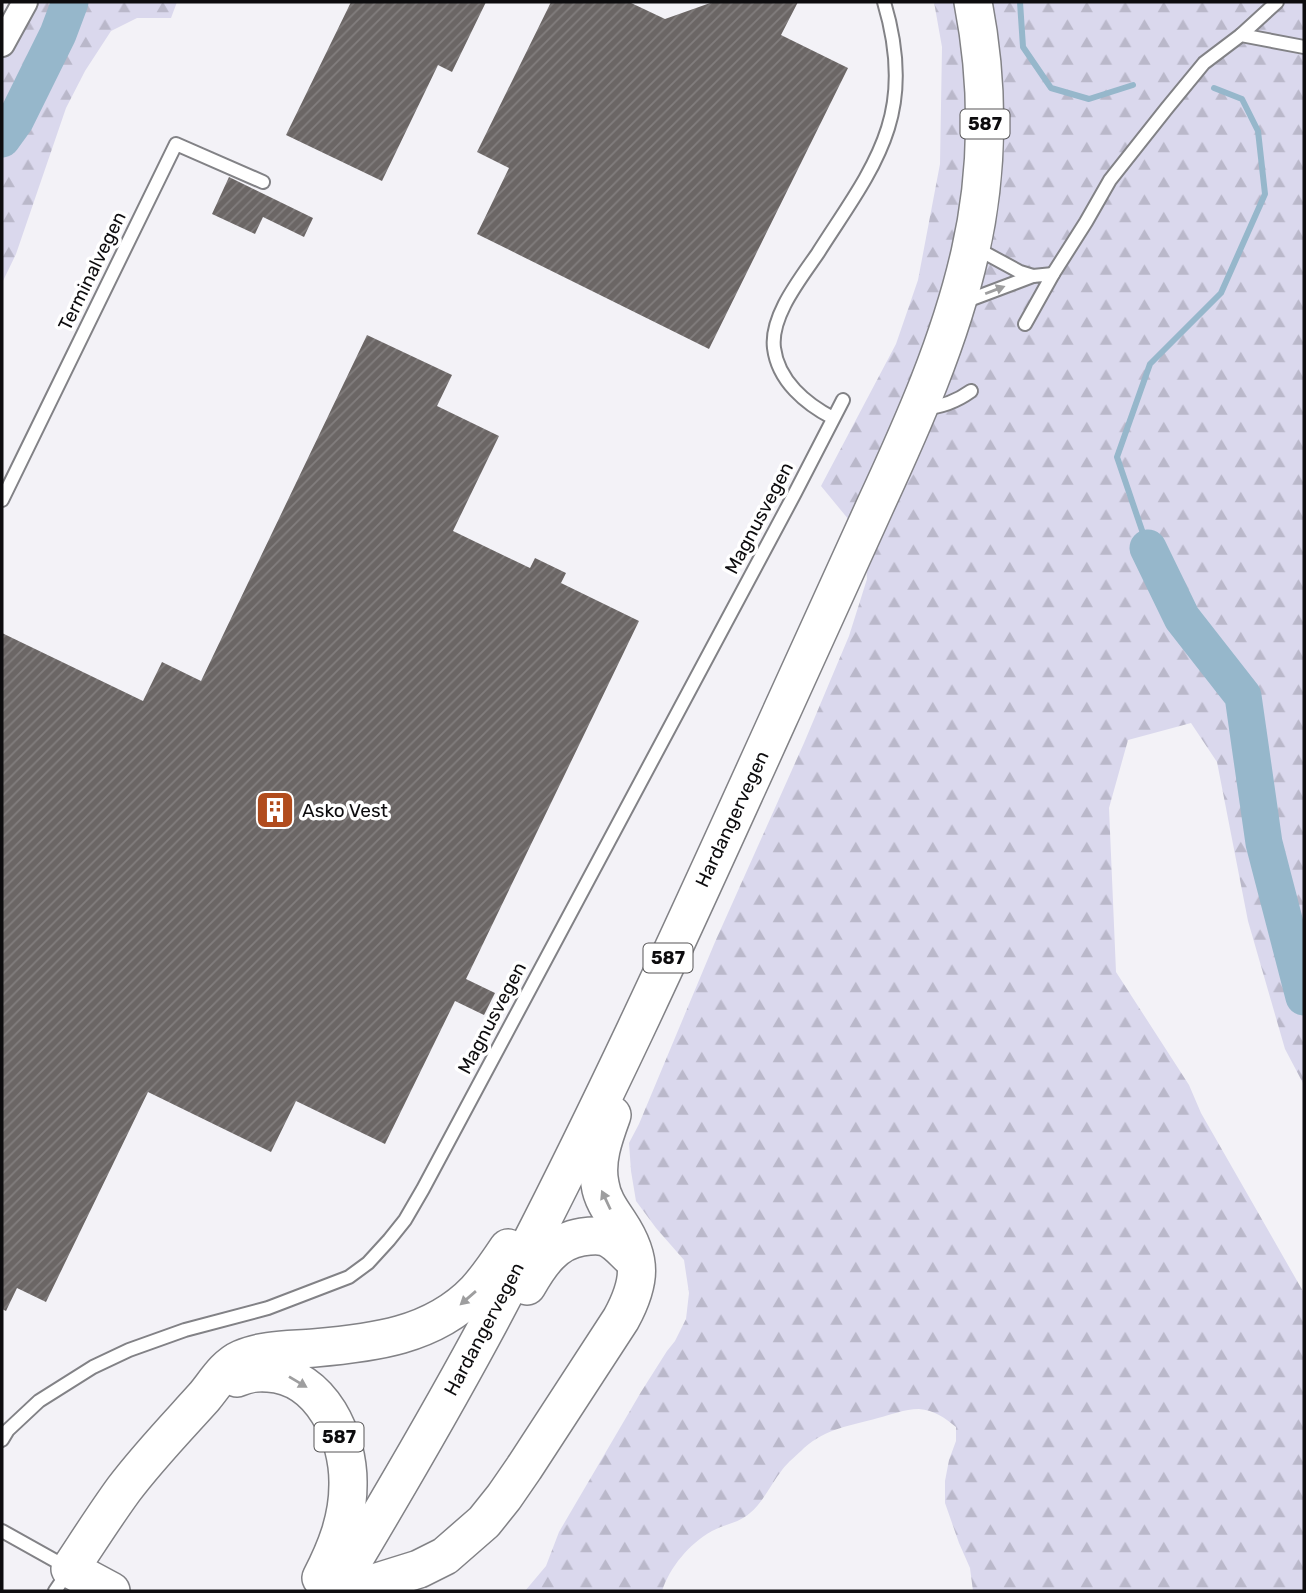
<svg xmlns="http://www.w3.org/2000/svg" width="1306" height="1593" font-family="Rubik,sans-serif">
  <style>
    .forest { fill: url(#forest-firs) }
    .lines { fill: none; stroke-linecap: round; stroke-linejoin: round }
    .stream { stroke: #96b7cb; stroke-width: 6 }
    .river { stroke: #96b7cb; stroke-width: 37 }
    .building { fill: url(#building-hatch) }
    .service-casing { stroke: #828286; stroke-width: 16 }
    .minor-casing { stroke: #828286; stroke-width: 28 }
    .primary-casing { stroke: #828286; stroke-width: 40 }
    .service { stroke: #fff; stroke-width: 12 }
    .minor { stroke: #fff; stroke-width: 24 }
    .primary { stroke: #fff; stroke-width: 37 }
    .oneway { fill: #9e9e9f }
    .labels { text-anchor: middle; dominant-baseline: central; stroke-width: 7; stroke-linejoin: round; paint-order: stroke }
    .shield { fill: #fff; stroke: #565556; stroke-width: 2 }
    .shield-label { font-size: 18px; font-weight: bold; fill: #0d0c0e }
    .street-label { font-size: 19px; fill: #0d0c0e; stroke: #fff }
    .poi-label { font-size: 19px; fill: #0d0c0e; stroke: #fff; text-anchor: start }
  </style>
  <defs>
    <pattern id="forest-firs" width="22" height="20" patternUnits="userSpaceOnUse" patternTransform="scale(1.75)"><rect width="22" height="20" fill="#dad8ed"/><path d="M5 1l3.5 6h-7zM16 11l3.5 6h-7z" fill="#bab8ca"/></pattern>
    <pattern id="building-hatch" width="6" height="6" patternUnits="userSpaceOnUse" patternTransform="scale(1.75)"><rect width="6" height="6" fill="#6b6665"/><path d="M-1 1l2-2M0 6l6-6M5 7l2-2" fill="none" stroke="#827e7e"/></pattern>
  </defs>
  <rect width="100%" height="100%" fill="#f3f2f7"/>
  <g class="forest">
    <path d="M16 2H177L171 18H137L111 31 85 71 66 108 16 254 2 283V27Z"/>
    <path d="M934 2H1304V1085L1285 1049 1248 921 1217 762 1191 723 1128 740 1109 808 1116 972 1189 1085 1201 1113 1304 1293V1591H973L970 1568 959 1543 945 1503V1481L949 1460 956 1441V1427C945 1418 934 1410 919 1409 904 1409 891 1415 878 1418 850 1426 827 1428 804 1448 797 1455 788 1462 782 1470 771 1484 764 1501 750 1513 739 1523 725 1524 712 1531 689 1544 670 1567 662 1591H525L546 1566 559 1532 641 1392 667 1351 675 1341 686 1319 689 1293 684 1260 656 1228 636 1201 631 1171 629 1143 639 1124 715 942 804 743 849 636 867 579 865 548 849 520 821 486 896 344 918 280 940 164 942 47Z"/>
  </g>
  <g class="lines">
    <g class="stream">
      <path d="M1020 2 1023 47 1051 88 1089 99 1133 85"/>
      <path d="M1148 548 1117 457 1150 364 1221 293 1265 194 1258 131 1242 99 1214 88"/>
    </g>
    <g class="river">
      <path d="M2 139 15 121 58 34 70 2"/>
      <path d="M1148 548 1182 618 1243 696 1264 843 1304 997"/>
    </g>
  </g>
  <g class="building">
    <path d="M351 2H486L452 72 438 65 382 181 286 135Z"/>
    <path d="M551 2H629L665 19 713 2H798L781 35 848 68 709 349 477 234 509 168 477 152Z"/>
    <path d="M229 177 313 218 304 237 263 217 255 234 212 214Z"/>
    <path d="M367 335 452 375 437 406 499 436 453 531 530 568 535 558 566 573 561 583 639 621 466 979 495 993 484 1015 455 1001 385 1144 296 1101 271 1152 148 1092 46 1302 17 1288 6 1311 2 1309V633L143 701 162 662 201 681Z"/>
  </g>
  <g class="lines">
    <g class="service-casing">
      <g id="service">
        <path d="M1241 35 1277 2"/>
        <path d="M974 247 1020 272 1033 276"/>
        <path d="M1053 274 1086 222 1110 180 1167 108 1204 63 1241 35 1304 47"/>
        <path d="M964 302 1033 276 1053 274 1025 324"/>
        <path d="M925 408C943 407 957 401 971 391"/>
        <path d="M833 418C806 404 778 381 774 348 770 316 801 278 818 253 843 213 874 173 888 128 901 87 896 42 884 2"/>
        <path d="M2 500 176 144 263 182"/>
        <path d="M2 1440 8 1430 39 1401 93 1367 129 1350 185 1330 268 1308 349 1277 368 1263 389 1240 405 1220 423 1189 795 493 843 400"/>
        <path d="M2 1531 70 1569 55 1591"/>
      </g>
    </g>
    <g class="minor-casing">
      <path id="minor" d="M2 44 25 2"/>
    </g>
    <g class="primary-casing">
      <g id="primary">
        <path d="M527 1286C540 1263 555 1241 582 1237 589 1236 598 1235 605 1237 617 1241 625 1253 635 1261"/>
        <path d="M237 1378C248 1373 256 1372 268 1373 322 1376 349 1438 348 1485 348 1519 336 1549 321 1578"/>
        <path d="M358 1588 419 1569 445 1556 484 1522 504 1497 524 1468 621 1319C641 1282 643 1259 619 1223 611 1211 602 1199 600 1184 595 1161 604 1137 612 1115"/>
        <path d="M111 1591 70 1569C88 1542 105 1515 124 1489 148 1457 177 1427 204 1397 215 1384 225 1366 241 1359 263 1349 290 1350 314 1348 372 1343 433 1336 476 1291 488 1278 498 1263 508 1248"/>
        <path d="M335 1591C386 1506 436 1421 483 1334 593 1129 689 916 785 704 815 638 845 572 875 506 913 424 950 341 970 253 989 171 989 84 973 2"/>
      </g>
    </g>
    <use href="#service" class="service"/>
    <use href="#minor" class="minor"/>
    <use href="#primary" class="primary"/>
  </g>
  <defs><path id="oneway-solid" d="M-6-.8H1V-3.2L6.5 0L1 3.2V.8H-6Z" transform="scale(1.75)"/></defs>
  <g class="oneway">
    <use href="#oneway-solid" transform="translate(995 290) rotate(-21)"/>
    <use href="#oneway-solid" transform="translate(606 1200) rotate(-115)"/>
    <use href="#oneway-solid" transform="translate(468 1298) rotate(139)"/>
    <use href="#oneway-solid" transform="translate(298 1382) rotate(31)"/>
  </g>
  <defs>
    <g id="building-square" transform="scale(2.0125)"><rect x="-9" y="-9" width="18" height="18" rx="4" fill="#b14c1d" stroke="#fff"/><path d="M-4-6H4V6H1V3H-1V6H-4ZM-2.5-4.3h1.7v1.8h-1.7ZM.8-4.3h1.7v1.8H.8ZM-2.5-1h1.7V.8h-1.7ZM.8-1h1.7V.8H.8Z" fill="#fff"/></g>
  </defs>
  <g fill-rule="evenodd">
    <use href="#building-square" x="275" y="810"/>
  </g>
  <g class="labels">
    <g class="shield">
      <rect x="960.5" y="109.5" width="49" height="29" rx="5"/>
      <rect x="643.5" y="943.5" width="49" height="29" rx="5"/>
      <rect x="314.5" y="1422.5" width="49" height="29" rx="5"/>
    </g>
    <g class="shield-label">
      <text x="985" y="124">587</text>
      <text x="668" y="958">587</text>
      <text x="339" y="1437">587</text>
    </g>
    <g class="street-label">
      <text transform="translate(92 271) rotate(-64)">Terminalvegen</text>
      <text transform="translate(759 518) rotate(-62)">Magnusvegen</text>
      <text transform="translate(732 819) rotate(-65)">Hardangervegen</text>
      <text transform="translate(492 1018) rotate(-62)">Magnusvegen</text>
      <text transform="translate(484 1329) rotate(-62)">Hardangervegen</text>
    </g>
    <g class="poi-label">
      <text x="302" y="810">Asko Vest</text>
    </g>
  </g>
  <rect width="1306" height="1593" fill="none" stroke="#0d0c0e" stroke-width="7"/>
</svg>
